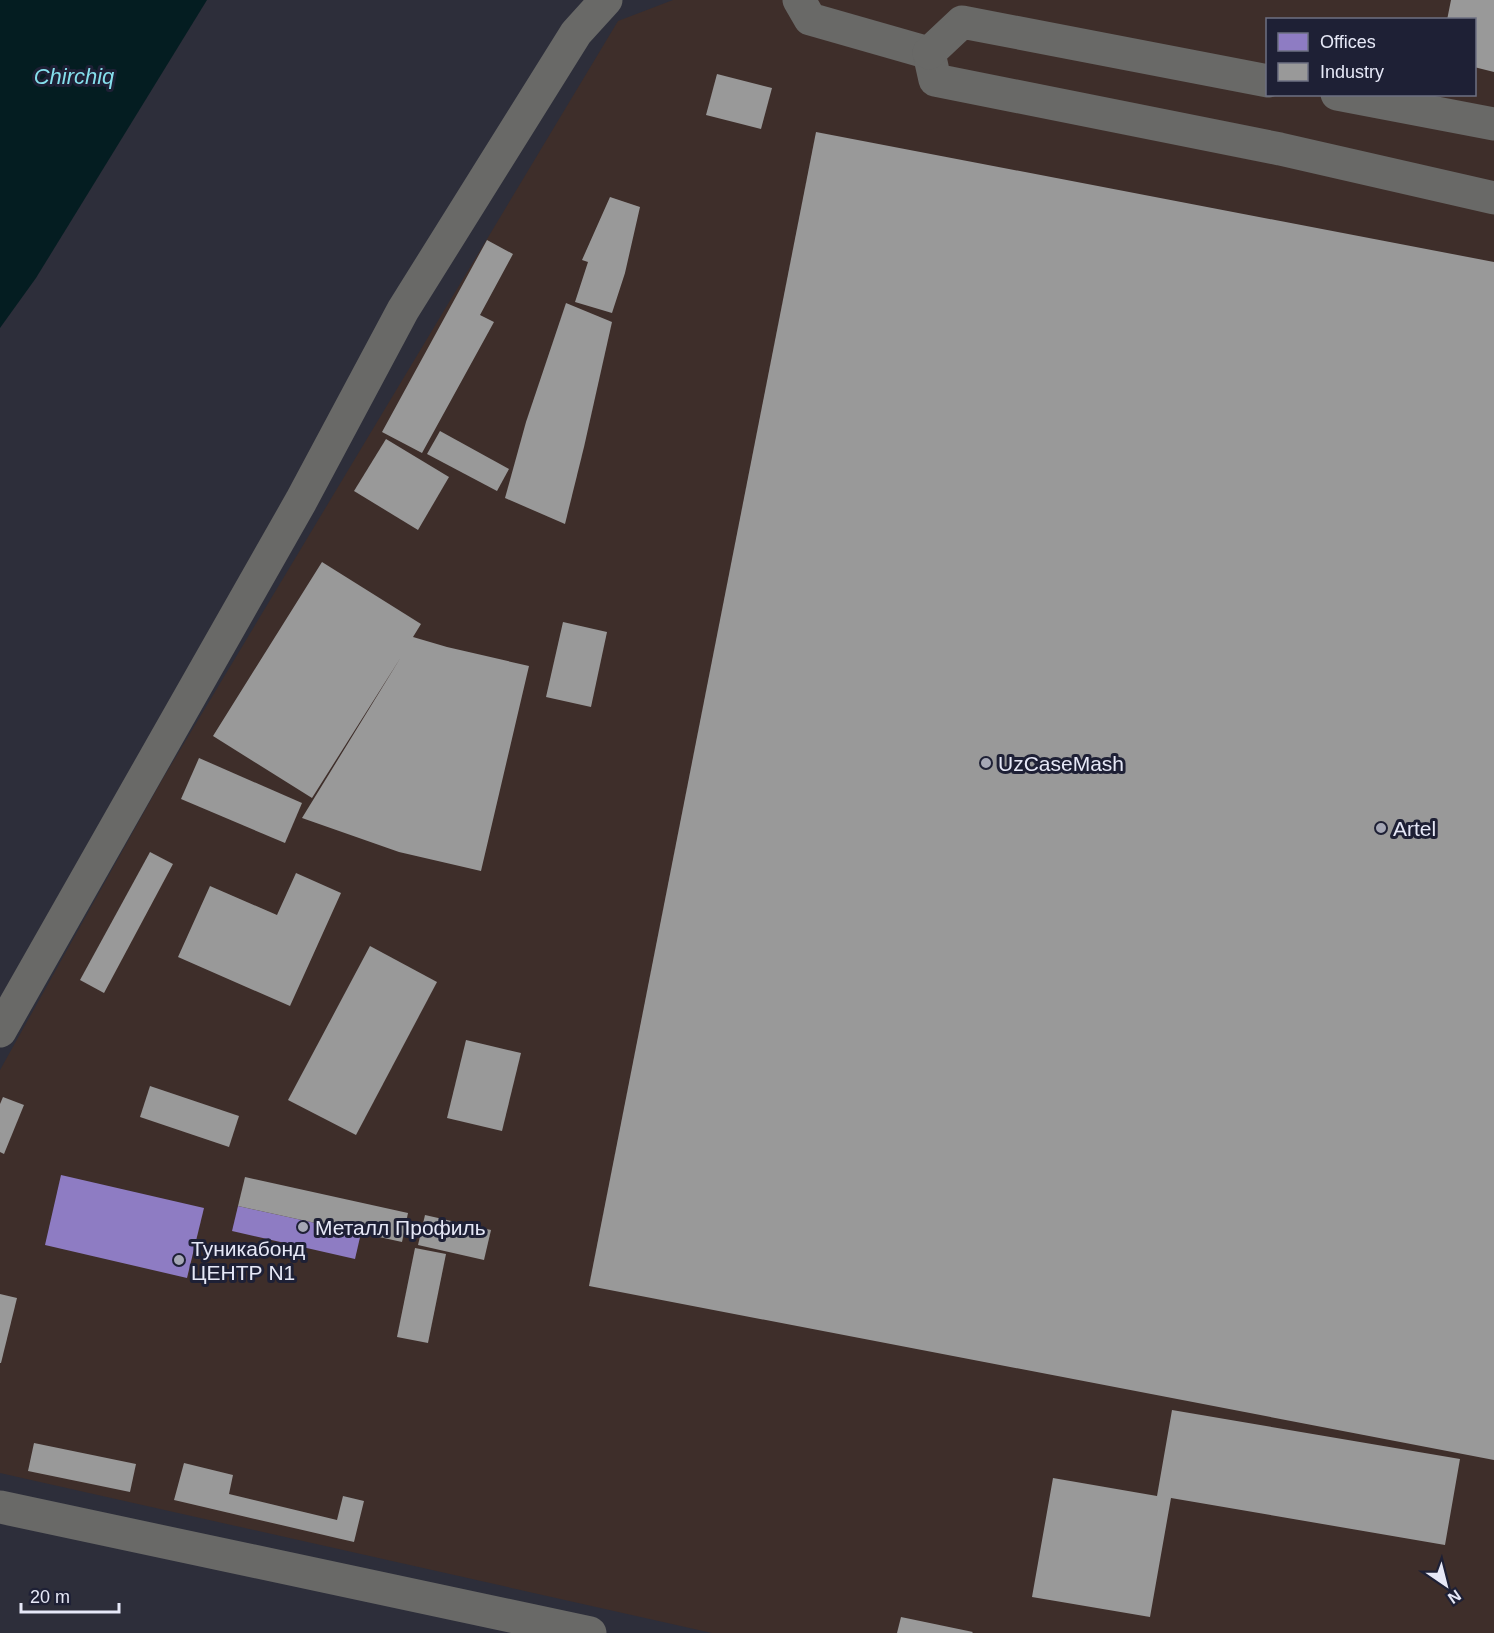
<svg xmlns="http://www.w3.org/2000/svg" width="1494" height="1633" font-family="Arial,sans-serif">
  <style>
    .industrial { fill: #3e2e2a; fill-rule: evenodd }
    .water { fill: #041d21 }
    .offices { fill: #8e7cc3 }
    .industry { fill: #999 }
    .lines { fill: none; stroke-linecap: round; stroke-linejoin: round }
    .minor { stroke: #696967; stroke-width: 33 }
    .poi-dot { fill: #a5a7b5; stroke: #1e2035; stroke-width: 2 }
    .labels { text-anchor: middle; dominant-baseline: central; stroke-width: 6; stroke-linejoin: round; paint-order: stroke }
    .poi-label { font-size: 21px; fill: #e6e8f7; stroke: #1e2035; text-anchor: start }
    .water-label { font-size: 22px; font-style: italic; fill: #85dfec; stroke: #1e2035 }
  </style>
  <rect width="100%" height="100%" fill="#2d2e3a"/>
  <path class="industrial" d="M673 0H1494V1633H712L0 1473V1070L162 780 618 21ZM1268 20H1474V94H1268Z"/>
  <path class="water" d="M0 0H207L36 278 0 328Z"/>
  <g class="offices">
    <path d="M61 1175 204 1208 187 1278 45 1245Z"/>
    <path d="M238 1206 361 1233 355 1259 232 1231Z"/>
  </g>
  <g class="industry">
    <path d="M1451 0H1494V72L1474 67V20H1447Z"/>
    <path d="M717 74 772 88 761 129 706 115Z"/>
    <path d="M816 132 1494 262V1460L589 1286Z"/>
    <path d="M610 197 640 207 625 273 612 313 575 302 588 262 582 260Z"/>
    <path d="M487 240 513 254 480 315 494 322 422 453 382 432Z"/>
    <path d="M566 303 612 322 584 447 565 524 505 498 526 422Z"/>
    <path d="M440 431 509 469 497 491 427 454Z"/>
    <path d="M386 439 449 477 418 530 354 491Z"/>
    <path d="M322 562 421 624 413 637 447 647 529 666 481 871 399 852 302 818 401 657 312 798 213 736Z"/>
    <path d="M563 622 607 632 591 707 546 697Z"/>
    <path d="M199 758 302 803 285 843 181 799Z"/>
    <path d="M150 852 173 864 104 993 80 980Z"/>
    <path d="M296 873 341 893 290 1006 178 957 210 886 277 915Z"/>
    <path d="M370 946 437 982 356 1135 288 1100Z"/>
    <path d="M466 1040 521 1053 502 1131 447 1118Z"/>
    <path d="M150 1086 239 1116 229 1147 140 1117Z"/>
    <path d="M3 1097 24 1105 4 1154 0 1152V1104Z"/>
    <path d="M245 1177 408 1213 402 1242 238 1206Z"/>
    <path d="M425 1215 491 1230 484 1260 418 1245Z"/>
    <path d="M415 1248 446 1254 428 1343 397 1337Z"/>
    <path d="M0 1294 17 1298 1 1363H0Z"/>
    <path d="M1172 1410 1460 1459 1445 1545 1171 1498 1150 1617 1032 1597 1053 1478 1157 1496Z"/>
    <path d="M34 1443 136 1464 130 1492 28 1471Z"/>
    <path d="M184 1463 233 1475 229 1494 337 1520 343 1496 364 1501 354 1542 174 1500Z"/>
    <path d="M901 1617 973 1632 972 1633H897Z"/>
  </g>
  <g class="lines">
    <g class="minor">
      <path d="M799 0 810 19 929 53"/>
      <path d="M929 53 935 80 1280 149 1494 198"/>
      <path d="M929 53 962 22 1268 81"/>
      <path d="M1337 94 1494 124"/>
      <path d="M0 1031 301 501 403 310 576 33 606 0"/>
      <path d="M0 1507 590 1633"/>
    </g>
  </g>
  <g class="poi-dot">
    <circle cx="986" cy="763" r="6"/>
    <circle cx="1381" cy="828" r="6"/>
    <circle cx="303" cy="1227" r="6"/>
    <circle cx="179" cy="1260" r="6"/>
  </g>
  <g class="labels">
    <g class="poi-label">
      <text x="998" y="763">UzCaseMash</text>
      <text x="1393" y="828">Artel</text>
      <text x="315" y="1227">Металл Профиль</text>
      <text x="191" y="1248">Туникабонд<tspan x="191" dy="24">ЦЕНТР N1</tspan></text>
    </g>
    <g class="water-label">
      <text x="74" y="76">Chirchiq</text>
    </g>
  </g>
  <rect x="1266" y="18" width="210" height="78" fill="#1e2035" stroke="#6e7083" stroke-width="1.5"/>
  <rect x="1278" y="33" width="30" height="18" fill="#8e7cc3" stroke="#6e7083" stroke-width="1.5"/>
  <text x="1320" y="48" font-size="18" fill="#e6e8f7">Offices</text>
  <rect x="1278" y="63" width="30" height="18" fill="#999999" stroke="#6e7083" stroke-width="1.5"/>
  <text x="1320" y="78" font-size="18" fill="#e6e8f7">Industry</text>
  <g transform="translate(1446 1585) rotate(145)" stroke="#1e2035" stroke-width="4.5" paint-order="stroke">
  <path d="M0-4.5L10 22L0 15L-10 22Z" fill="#e6e8f7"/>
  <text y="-9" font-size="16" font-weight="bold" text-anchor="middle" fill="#e6e8f7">N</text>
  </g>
  <path d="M21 1603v9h98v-9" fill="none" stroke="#e6e8f7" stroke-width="3"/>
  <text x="30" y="1603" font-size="18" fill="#e6e8f7" stroke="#1e2035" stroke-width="4.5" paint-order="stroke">20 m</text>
</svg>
